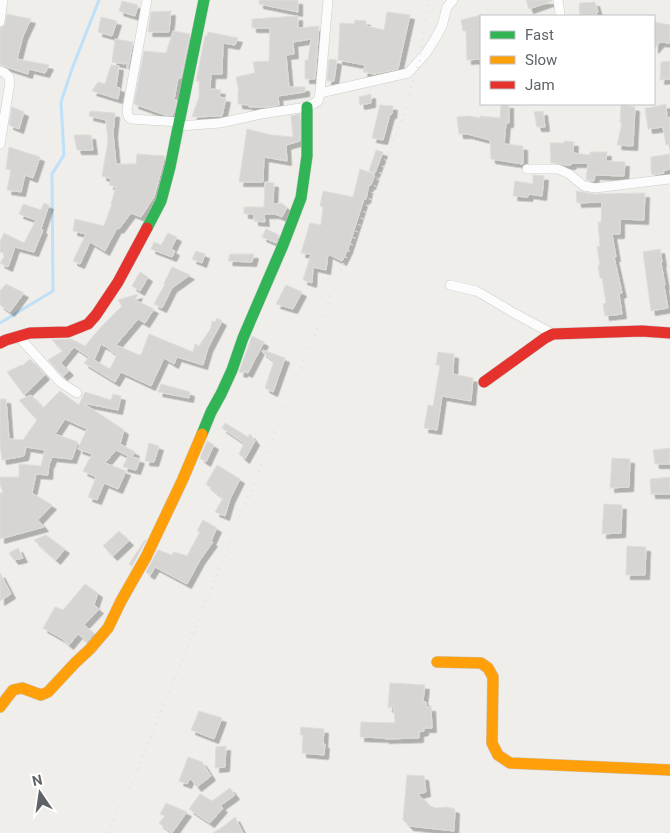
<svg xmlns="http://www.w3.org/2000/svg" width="670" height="833" font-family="Roboto,sans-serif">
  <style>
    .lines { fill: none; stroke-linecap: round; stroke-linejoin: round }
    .stream { stroke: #bfe0f9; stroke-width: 3 }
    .building { fill: #d6d5d3; stroke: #deddd9; fill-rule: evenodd; filter: url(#shadow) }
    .street-casing { stroke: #cbcccc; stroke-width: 10 }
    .fast-casing { stroke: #cacacb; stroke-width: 12 }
    .slow-casing { stroke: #cacacb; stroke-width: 12 }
    .jam-casing { stroke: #cacacb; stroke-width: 12 }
    .street { stroke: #fdfcfc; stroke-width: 9 }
    .fast { stroke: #30b455; stroke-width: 11 }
    .slow { stroke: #ff9f0a; stroke-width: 11 }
    .jam { stroke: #e5322d; stroke-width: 11 }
    .rail { stroke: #e4e4e4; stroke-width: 3; stroke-dasharray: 1 6; stroke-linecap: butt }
  </style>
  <defs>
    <filter id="shadow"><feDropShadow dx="4.5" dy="4.5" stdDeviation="0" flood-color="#0004"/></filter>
  </defs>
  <rect width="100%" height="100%" fill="#efeeea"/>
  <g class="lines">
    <path class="stream" d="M0 323 53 291 52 174 64 155 61 102 72 69 99 0"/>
  </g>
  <g class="building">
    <path d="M259 0H298V12L259 4Z"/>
    <path d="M526 0H552V1L529 9Z"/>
    <path d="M122 1 138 5 135 16 119 11Z"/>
    <path d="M595 2 598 12H596L597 16H580L579 9 580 3Z"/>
    <path d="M171 11 169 32H148L151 12Z"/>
    <path d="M387 12 410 15 398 69 374 74 363 72 365 65 338 60 340 23 354 24 355 20 366 21V26L384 30Z"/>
    <path d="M7 14 31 19 23 36 17 59 49 65 45 73 29 69 28 74 0 65V28L5 25Z"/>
    <path d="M481 15V59L467 60 466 31H463L461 20Z"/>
    <path d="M298 16V28L319 26 315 79H305V60H308L311 39 293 42 294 54 286 55 289 87H305V92L278 96 279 105 268 107H249V105L238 104V91H239L236 77 255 73 253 62 269 61 270 28H252V19Z"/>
    <path d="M101 17 117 21 112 36 98 32Z"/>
    <path d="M654 22 670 25V43L660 42 654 49Z"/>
    <path d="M173 31 190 34 181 78H178L174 100H177L173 115H165L134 104 144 51 166 53Z"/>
    <path d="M208 32 238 38 235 45 223 43 222 74H211L210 89 221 90 219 97 226 98 222 116 192 117 199 97V81H196L205 36H207Z"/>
    <path d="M115 39 133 42 128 68H127L126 60 125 64 112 62Z"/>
    <path d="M329 59 337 60 334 81H327Z"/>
    <path d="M670 61V79L660 80 661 62Z"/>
    <path d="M111 65 119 66 116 87 120 88 118 99 92 91 98 82 105 84Z"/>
    <path d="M371 94V103L360 105 359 97Z"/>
    <path d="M501 104H509V123H506L504 144 523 146V164L491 159 490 140 467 134H459L457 117 469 116 480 118V116L500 118Z"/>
    <path d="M666 104 667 118 670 117V144L666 145 663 127 648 129 645 108H649Z"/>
    <path d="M380 105 393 106 392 114H390L383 140 372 138Z"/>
    <path d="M621 105 635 107 633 146 617 145 622 123H620Z"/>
    <path d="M12 107 24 112 19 129 9 125Z"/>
    <path d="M90 111 115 113 113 133 116 164H136L137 154 165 156 154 197 141 217 131 213 119 229 117 228 105 251 90 242 80 264 73 261 86 234 73 231 75 219 104 226 112 204H111L116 187 109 185 111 179 102 176 108 141 106 120 89 116Z"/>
    <path d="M543 111 545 127H537L534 112Z"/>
    <path d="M300 114V141L286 145 287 161 264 157 263 182H239L247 129 271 135 293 137 291 116Z"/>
    <path d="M74 135H91L93 150H77Z"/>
    <path d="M564 141 574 142 573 153 590 155V152H607L606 161 625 162 624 176 595 175 594 181 587 180 586 179 588 163H572L571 165H565L558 163H551L550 143H564Z"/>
    <path d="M9 147 40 157 33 178 25 175 21 192 7 190 11 170 6 169Z"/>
    <path d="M376 150 383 152 375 173 369 171Z"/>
    <path d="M670 154V169L663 171 664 173 652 175 651 171V157Z"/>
    <path d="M360 169 374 174V177L371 185H369L366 199H364L348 249 342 261 328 254 326 270 313 267 312 283 303 280 311 254 301 253 310 223 321 225 323 207 320 206 323 191 353 197Z"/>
    <path d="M533 175 544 176 542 196 529 194 528 197 513 196 515 181 533 184Z"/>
    <path d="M265 182 274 183 273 204 281 203 287 207 282 217 275 214H264L265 222 254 221V214H244V207H264Z"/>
    <path d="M576 191 594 194 645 193 644 220 620 219V234H612L616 257H614L622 293 619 294 622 314 605 316 603 304 606 303 602 278H600L598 265H600L597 247 600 246 598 222H601L602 202 577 203Z"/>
    <path d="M44 203 49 205 41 229 43 230 34 252 15 247 8 267 0 263 6 254 0 252V242L4 233 24 243 36 220 19 214 23 204 41 210Z"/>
    <path d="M266 229 279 235 276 243 262 237Z"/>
    <path d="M168 233 177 237 171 249 175 251 172 257 151 249 154 242 161 245Z"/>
    <path d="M660 249 662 262 661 263 665 285 664 286 668 308 651 311 643 252Z"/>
    <path d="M196 251 205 254 202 263 192 259Z"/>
    <path d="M230 254H254L252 262 228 261Z"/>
    <path d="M172 267 190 275 172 288 162 308 154 304 165 284 164 283Z"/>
    <path d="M140 272 148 277 140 291 132 286Z"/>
    <path d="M6 284 24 293 10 312 0 305V291Z"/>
    <path d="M286 285 302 292 293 309 276 304Z"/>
    <path d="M138 294 135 300 154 309 145 323 138 319 116 345 139 355H141L149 334 193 352 195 344 199 346 211 328 212 321 215 322 217 318 222 321 208 348 203 365 177 357 174 364 164 358 151 386 121 372 115 382 84 363 89 357 74 347 61 363 69 371 63 376 48 360 63 351 52 340 71 339 85 346 101 327 122 306 118 300ZM101 344 104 346H105L117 355 110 369 94 360Z"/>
    <path d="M252 336 264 342 248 373 244 371 243 373 239 372Z"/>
    <path d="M263 350 285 358 273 392 265 388 274 361 262 352Z"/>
    <path d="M438 352 454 354 453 374 473 378 471 401 442 396 437 430 424 428 428 405 433 406 440 365H436Z"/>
    <path d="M30 359 45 375 24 395 7 372 21 365 22 366Z"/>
    <path d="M161 384 190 392 189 398 158 392Z"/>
    <path d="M60 391 79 405 85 392 111 400 113 394 121 396 118 410 83 403 124 430 120 444 135 452 132 457 140 459 136 470 123 467 128 456 116 450 105 463 126 471 118 489 104 483 97 500 88 497 96 477 83 471 92 454 78 449 87 429 65 419 55 434 78 442 72 459 52 457 50 463H49L48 475 36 474 32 493 52 505 38 520 44 527 0 539V493H3L0 484V477H19V464L41 466 45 450 26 447 24 456 2 460 0 443V399H6L9 439 23 440 37 420 19 400 31 395 43 408Z"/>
    <path d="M225 423 248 437 250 434 255 441 245 459 239 454 244 443 222 428Z"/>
    <path d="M207 441 214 445 206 462 200 458Z"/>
    <path d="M149 443 159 446 154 462 145 461Z"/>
    <path d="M670 448V464H655L653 450Z"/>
    <path d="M612 458 630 459 629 487 610 488Z"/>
    <path d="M217 465 240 479 230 499 225 516 215 512 223 498 206 484Z"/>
    <path d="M670 477V494H651L650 479Z"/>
    <path d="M604 504 622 505 621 533 602 534Z"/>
    <path d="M203 520 217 528 211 541 213 542 200 560 187 584 155 567 150 575 146 572 158 550 172 555 174 552 187 556 200 532 197 531Z"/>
    <path d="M119 531 129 541 113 556 103 546Z"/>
    <path d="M46 535 65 549 56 560 34 540Z"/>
    <path d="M145 540H146L132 566 129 564Z"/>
    <path d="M627 546 646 547 645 575H626Z"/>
    <path d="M18 548 23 558 14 560 9 553Z"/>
    <path d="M0 573 11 594 0 601Z"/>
    <path d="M85 584 98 593 94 605 99 609 84 625 94 633 87 642 78 634 69 645 61 638 43 628 55 607 63 610Z"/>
    <path d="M390 683 425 685 423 701 426 702V707H431L432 728H424V731L419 732V738L385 739V738L360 737 361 722 395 723 394 706 388 708Z"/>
    <path d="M199 711 222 718 214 739 191 730Z"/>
    <path d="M301 727 324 729 323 744H325L324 755 302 753 303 735H300Z"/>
    <path d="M226 746 225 767 215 768 216 747Z"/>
    <path d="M188 757 202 762 211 776 197 787 190 778 187 784 179 781Z"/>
    <path d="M407 775 424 776 426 792 418 794 430 806 436 808 447 807 455 809 454 831 409 826 403 820Z"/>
    <path d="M230 788 235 795 220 806 223 808 210 823 189 809 200 794 212 801Z"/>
    <path d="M166 803 187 812 172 833 159 823 165 816 160 814Z"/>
    <path d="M235 817 243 833H213L224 826Z"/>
  </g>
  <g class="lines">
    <g class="street-casing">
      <g id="street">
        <path d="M147 0 127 110 128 116 131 119 180 122"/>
        <path d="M558 0 560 14"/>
        <path d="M0 22 3 0"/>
        <path d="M0 71 5 73 9 77 10 82 0 144"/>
        <path d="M320 93 408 73 426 53 435 39 442 26 447 7 453 0"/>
        <path d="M179 126 220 123 261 114 307 107 318 101 320 93 328 0"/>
        <path d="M527 169H558L569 174 584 186 595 188 670 179"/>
        <path d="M450 285 476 291 482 294 512 312 553 334"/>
        <path d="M19 337 60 382 77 393"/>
      </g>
    </g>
    <g class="fast-casing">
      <g id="fast">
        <path d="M147 228 161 201 170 167 204 0"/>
        <path d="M202 434 211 412 221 394 232 370 243 338 283 245 301 198 307 156V107"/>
      </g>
    </g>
    <g class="slow-casing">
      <g id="slow">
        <path d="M437 662 481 663 488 668 493 677 492 743 498 755 510 763 670 770"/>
        <path d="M0 707 13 690 22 688 41 695 48 692 75 663 90 649 108 628 121 601 146 557 182 481 202 434"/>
      </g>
    </g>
    <g class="jam-casing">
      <g id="jam">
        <path d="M0 343 6 340 30 333 68 332 88 324 96 315 118 282 147 228"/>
        <path d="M484 382 545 338 553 334 642 331 670 333"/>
      </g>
    </g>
    <use href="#street" class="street"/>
    <use href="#fast" class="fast"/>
    <use href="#slow" class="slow"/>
    <use href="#jam" class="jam"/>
    <path class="rail" d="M107 833 130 787 401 123 420 59 428 0"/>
  </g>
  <rect x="480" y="15" width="175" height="90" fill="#ffffff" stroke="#bfc1c3"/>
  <rect x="490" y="31" width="25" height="8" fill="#30b455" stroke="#bfc1c3"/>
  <text x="525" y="40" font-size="15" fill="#5f6368">Fast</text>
  <rect x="490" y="56" width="25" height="8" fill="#ff9f0a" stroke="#bfc1c3"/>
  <text x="525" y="65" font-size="15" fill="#5f6368">Slow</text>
  <rect x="490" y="81" width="25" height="8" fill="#e5322d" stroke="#bfc1c3"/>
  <text x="525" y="90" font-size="15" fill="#5f6368">Jam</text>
  <g transform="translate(40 793) rotate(347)" stroke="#ffffff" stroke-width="4" paint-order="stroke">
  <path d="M0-4L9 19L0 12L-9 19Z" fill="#5f6368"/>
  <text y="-8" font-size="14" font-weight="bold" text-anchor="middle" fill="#5f6368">N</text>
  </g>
</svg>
